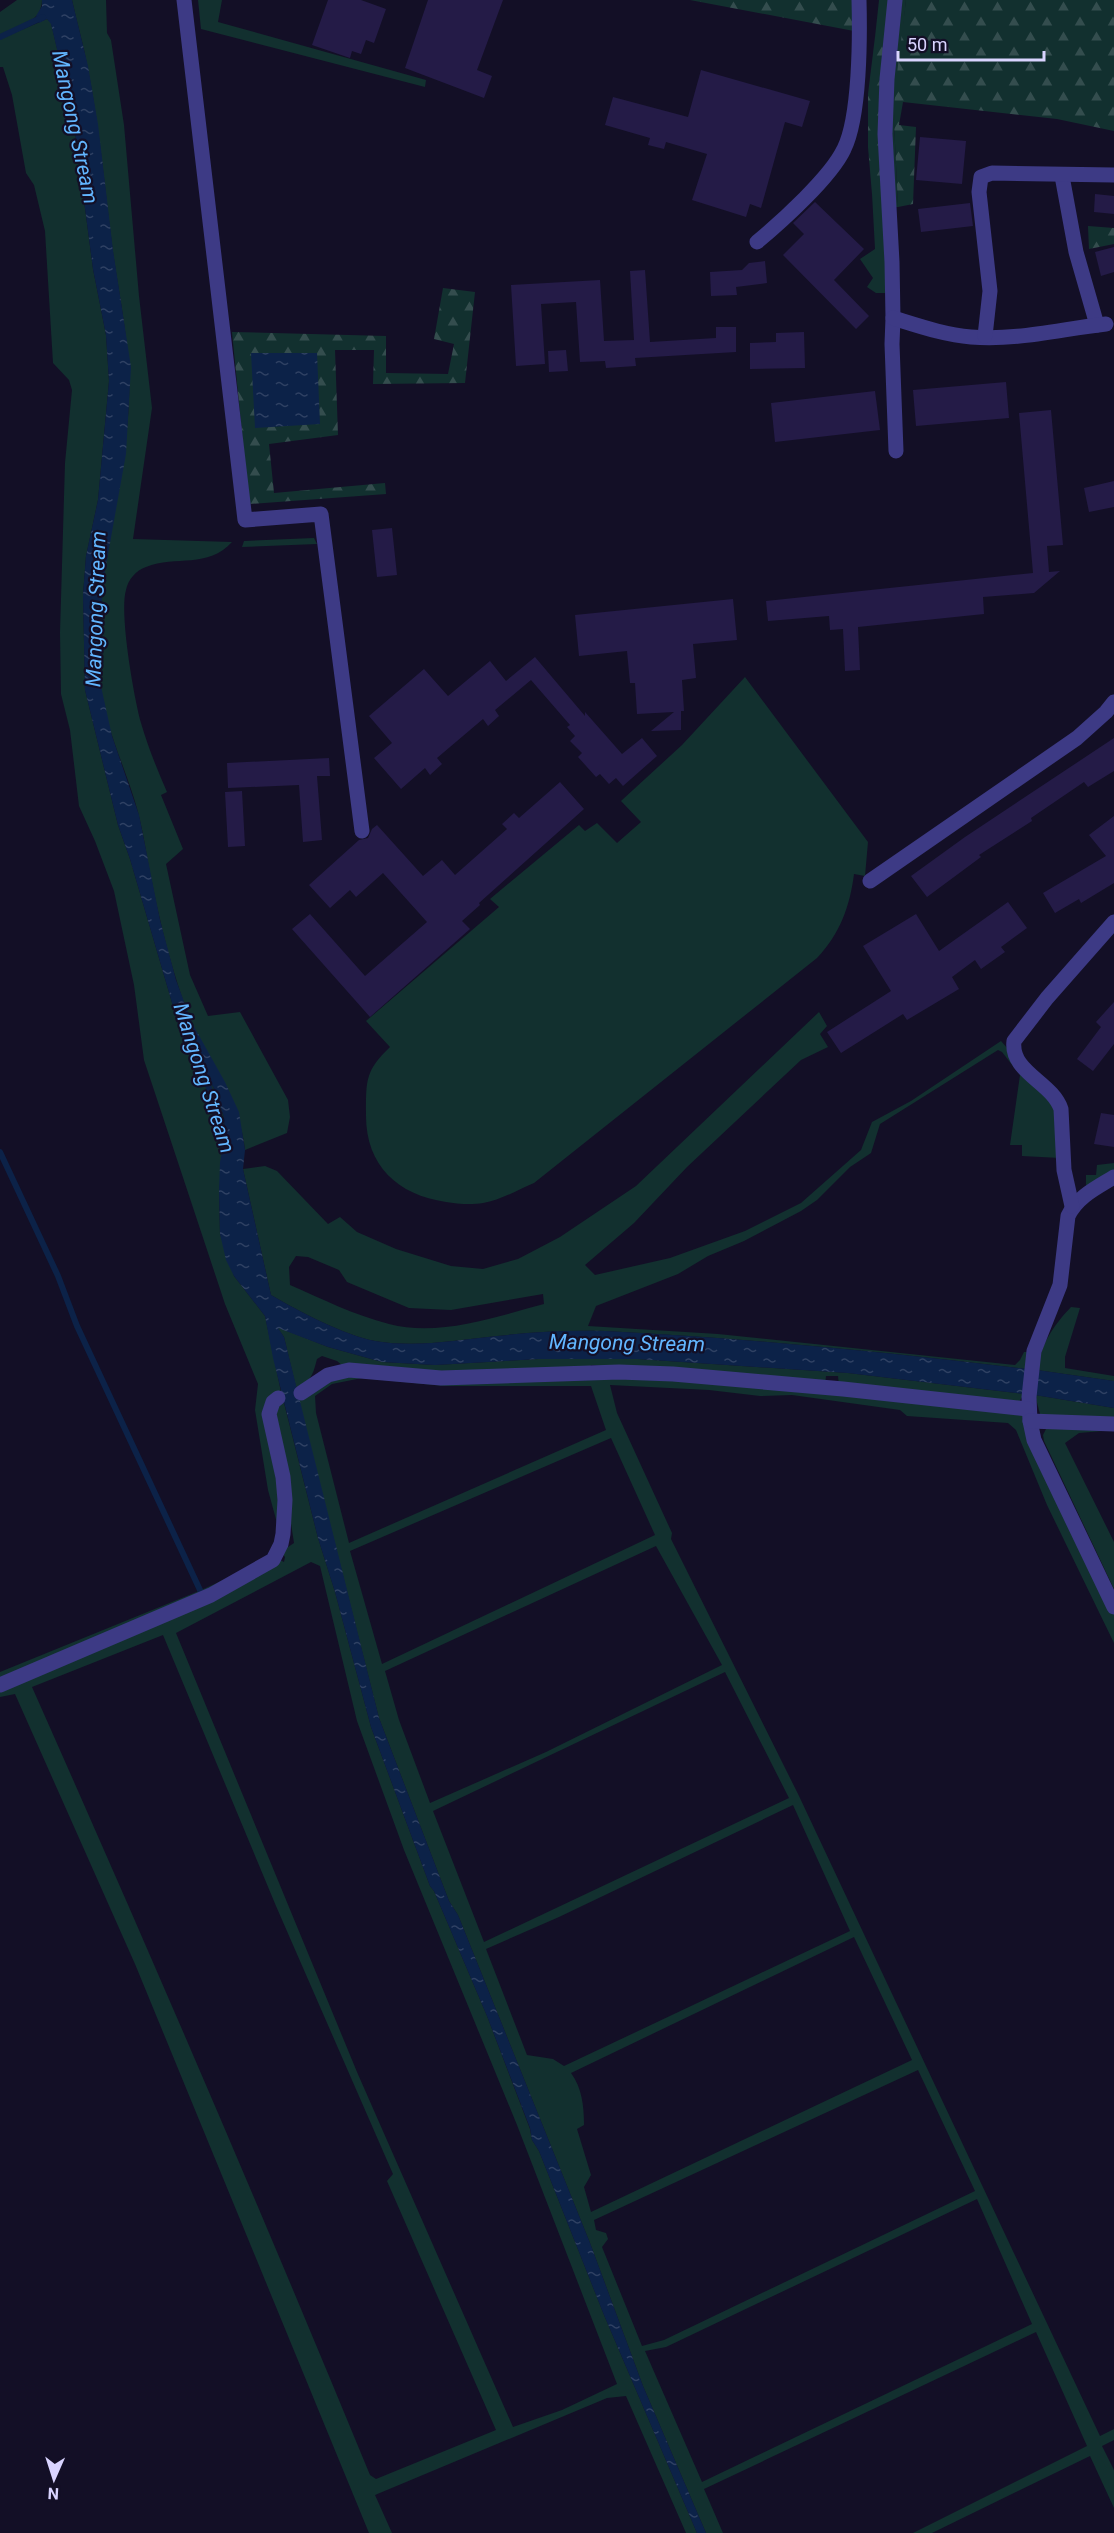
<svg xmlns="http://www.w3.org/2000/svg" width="1114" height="2533" font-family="Roboto,sans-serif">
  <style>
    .green { fill: #12302f; fill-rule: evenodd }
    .forest { fill: url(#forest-firs) }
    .water { fill: url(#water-ripples) }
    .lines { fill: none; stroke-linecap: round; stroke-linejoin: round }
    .stream { stroke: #0c2248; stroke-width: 6 }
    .building { fill: #241b47 }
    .minor { stroke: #3d3a85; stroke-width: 15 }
    .labels { text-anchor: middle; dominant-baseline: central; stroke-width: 4.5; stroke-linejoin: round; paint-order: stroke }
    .water-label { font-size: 21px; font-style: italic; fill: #62b6ff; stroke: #130f26 }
  </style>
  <defs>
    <pattern id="forest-firs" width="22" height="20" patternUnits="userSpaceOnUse" patternTransform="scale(1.5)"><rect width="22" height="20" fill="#12302f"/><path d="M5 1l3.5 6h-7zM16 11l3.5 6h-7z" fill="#344d4e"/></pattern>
    <pattern id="water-ripples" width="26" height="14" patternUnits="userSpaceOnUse" patternTransform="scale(1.5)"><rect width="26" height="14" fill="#0c2248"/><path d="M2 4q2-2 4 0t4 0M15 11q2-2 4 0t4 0" fill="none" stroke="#2f4163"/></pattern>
  </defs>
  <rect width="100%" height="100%" fill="#130f26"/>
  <g class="green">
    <path d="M17 0H42C42 22 16 29 0 36V12Z"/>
    <path d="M72 0H106L107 33 111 40 124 125 139 296 152 408 133 539 232 542C208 569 176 555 146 567 136 570 128 580 126 590 119 613 134 698 141 723 148 747 157 769 167 792L161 795 183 849 166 864 190 975 208 1016 240 1012 288 1100 290 1117 287 1133 245 1150C241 1103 207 1062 190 1019 173 975 161 928 152 882 147 859 144 835 138 812 126 767 102 723 99 676 92 583 126 491 129 399 131 349 120 301 113 252 105 191 100 130 88 69 84 46 77 23 72 0Z"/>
    <path d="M198 0H222L218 22 426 80 425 87 201 29Z"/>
    <path d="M879 0H891L886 37H875Z"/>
    <path d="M902 0H906L894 122 898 207H894L889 121Z"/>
    <path d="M47 19 51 23 73 117 93 269 106 335 109 381 98 500 86 556 83 595 85 690 118 825 130 859 180 1030 188 1049 214 1088 224 1117 225 1134 219 1191 220 1234 234 1276 265 1316 281 1392 270 1400 280 1478V1534L268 1490 255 1410 258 1384 225 1304 144 1060 134 985 114 891 95 841 79 806 70 730 61 694 60 633 65 463 72 390 69 380 53 363 45 231 34 185 26 173 12 95 3 67H0V39Z"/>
    <path d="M872 194H883L886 293H876L867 287 873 278 860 259 875 249Z"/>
    <path d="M314 538 317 544 242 547 244 541Z"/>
    <path d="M745 677 868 842 865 876 854 874C850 906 840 934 817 958L534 1183C518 1190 500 1200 483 1203 472 1205 457 1204 446 1202 397 1195 365 1165 366 1113 366 1079 366 1070 390 1047L366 1021 499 907 490 899 579 825 585 831 597 823 617 843 641 822 621 801 682 745Z"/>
    <path d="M819 1012 827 1026 820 1034 828 1047 801 1060 687 1167 634 1223 585 1265 595 1275 670 1258 745 1231 801 1203 861 1150 872 1122 911 1101 1001 1041 1054 1102 1060 1158 1022 1156V1145H1010L1020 1075 1002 1052 998 1050 880 1124 871 1153 850 1167 817 1200 801 1211 744 1241 708 1256 678 1274 596 1306 588 1326 718 1334 1015 1365 1020 1360 1024 1352H1028L1026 1369C886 1352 746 1338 605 1331 569 1330 533 1332 497 1336 455 1340 417 1348 375 1341 344 1335 298 1311 271 1295L243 1169 265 1166 277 1171 328 1224 340 1217 357 1232 396 1249 451 1266 483 1269 518 1259 560 1237 636 1186ZM296 1256 308 1257 339 1270 347 1282 409 1308 451 1310 543 1294 544 1304C495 1317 439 1337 389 1324 354 1315 322 1299 290 1285L289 1267Z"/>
    <path d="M1114 1163V1173L1086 1186V1175H1096L1097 1165Z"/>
    <path d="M1071 1307 1080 1308 1065 1357V1368L1114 1376V1381L1037 1370C1040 1345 1054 1325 1071 1307Z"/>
    <path d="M277 1327 328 1347 382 1362 435 1365 538 1359H638L848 1373 1024 1394 1019 1402 839 1386 838 1376H826L825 1385 591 1365 589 1371 489 1374 343 1366 337 1361 322 1356 317 1359C313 1374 312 1381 296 1387L284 1337Z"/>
    <path d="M336 1377H667L1024 1415 1114 1610V1643L1047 1505 1016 1430 1008 1423 907 1416 900 1410 792 1395 760 1396 709 1390 610 1385 617 1413 672 1533 671 1539 799 1796 1100 2436 1114 2429V2440L1102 2446 1114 2470V2508L1090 2456 932 2533H913L1087 2446 1036 2332 704 2489 723 2533H706L643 2386 590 2243 458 1915 449 1901 379 1718 298 1398ZM362 1378 444 1386H591L606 1430 349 1543 316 1413 315 1396 332 1384ZM611 1438 655 1535 382 1664 350 1551ZM656 1546 722 1665 546 1752 430 1803 399 1720 385 1671ZM725 1672 789 1798 484 1942 433 1811ZM793 1805 850 1931 564 2066 553 2059 527 2055 486 1949 559 1917ZM854 1937 912 2060 591 2212 584 2187 591 2175 577 2129 584 2125C584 2106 582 2088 571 2073ZM918 2070 975 2191 664 2340 642 2346 602 2247 608 2239 606 2233 596 2230 594 2220ZM977 2199 1032 2324 702 2482 645 2351 666 2347Z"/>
    <path d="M1035 1395 1114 1408V1421L1047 1417 1040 1414Z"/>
    <path d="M280 1403H284L318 1538 335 1592 371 1727 430 1886 434 1891 487 2016 530 2129 532 2140 539 2151 604 2315 697 2533H686L626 2396 607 2398 375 2495 392 2533H369L135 1964 15 1694 0 1697V1686L280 1560 284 1562 285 1557 282 1553 283 1544 288 1547 294 1543 274 1415ZM311 1562 320 1566 357 1721 404 1850 517 2125 617 2384 562 2410 513 2427 357 2072 176 1633ZM163 1635 276 1906 393 2174 387 2181 496 2430 376 2479 370 2475C261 2210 148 1948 32 1687Z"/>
    <path d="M1047 1427 1114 1430 1079 1433 1065 1443 1114 1542V1589L1044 1441 1043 1435Z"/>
    <path d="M270 1559 264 1564 0 1681V1672L199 1591Z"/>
  </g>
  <g class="forest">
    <path d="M690 0H853L854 31Z"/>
    <path d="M906 0H1114V131L1057 119 903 102 899 125 916 127 913 204 898 207 894 122 895 90Z"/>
    <path d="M875 37H886L883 194H872L868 147V94Z"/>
    <path d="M1088 226 1114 228V244L1089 249Z"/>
    <path d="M443 288 475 292 465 383 373 384 374 350H335L338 435 269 444 274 493 385 483 386 494 249 504 232 332 386 336V373L448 374 454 344 434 339Z"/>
  </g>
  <g class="water">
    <path d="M42 0H72L88 66 98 124 113 250 131 367 126 454 105 571 100 619 99 677 112 736 139 815 160 920 176 980 192 1023 225 1082 239 1112 245 1150 243 1169 271 1295C298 1311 344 1335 375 1341 417 1348 455 1340 497 1336 533 1332 569 1330 605 1331 746 1338 886 1352 1026 1369L1024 1394 848 1373 638 1359H538L435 1365 382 1362 328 1347 278 1328 284 1337 379 1718 449 1901 458 1915 590 2243 643 2386 706 2533H697L604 2315 539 2151 532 2140 530 2128 487 2016 434 1891 430 1886 371 1727 335 1592 318 1538 273 1358 265 1316 234 1276 226 1260 220 1234 219 1191 220 1162 225 1134 224 1117 214 1088 188 1049 180 1030 130 859 118 825 85 690 83 595 86 556 98 500 109 381 106 335 93 269 73 117 51 24 47 19 39 23 36 16 42 6Z"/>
    <path d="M251 353H317L320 424 255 428Z"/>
    <path d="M1037 1370 1114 1381V1408L1035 1395Z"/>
  </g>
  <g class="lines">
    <g class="stream">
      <path d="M0 37 43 17"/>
      <path d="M203 1069 227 1145"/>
      <path d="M0 1152 58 1276 77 1326 200 1590"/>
    </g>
  </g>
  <g class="building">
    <path d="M328 0H361L386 9 374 43 366 40 361 54 352 51 350 58 312 45Z"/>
    <path d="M428 0H503L477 70 492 76 484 98 405 68Z"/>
    <path d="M701 70 810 101 802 127 785 122 761 208 750 204 746 217 692 200 707 154 666 142 664 149 648 145 650 138 605 125 613 97 688 117Z"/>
    <path d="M920 137 966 141 962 184 916 180Z"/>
    <path d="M1095 194 1114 196V214L1094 212Z"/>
    <path d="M815 202 864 249 834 280 869 316 856 329 783 255 804 234 793 223Z"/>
    <path d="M970 203 973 226 921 232 918 209Z"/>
    <path d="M1114 247V272L1101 276 1095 252Z"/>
    <path d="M765 261 767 283 736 287 737 295 711 296 710 272 742 270 749 263Z"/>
    <path d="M645 270 650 342 716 338V327H736V352L635 358 636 366 606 368 605 361 580 362 576 302 541 304 545 364 516 366 511 285 600 280 604 341 634 340 630 271Z"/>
    <path d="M804 332 805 368 750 369V343L776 342V333Z"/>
    <path d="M566 350 568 371 549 372 548 351Z"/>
    <path d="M1006 382 1009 418 916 426 913 390Z"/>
    <path d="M875 391 880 430 775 442 771 403Z"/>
    <path d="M1051 410 1063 545 1047 546 1049 572 1060 571 1034 593 983 597 984 614 858 627 860 670 845 671 843 629 830 630 829 616 768 621 766 601 1033 573 1019 413Z"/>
    <path d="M1114 481V507L1089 512 1084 488Z"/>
    <path d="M392 528 397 575 377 577 372 530Z"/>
    <path d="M733 599 737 640 693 644 696 678 682 680 684 711H681V730L651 731 674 712 637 714 635 683H630L627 651 579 656 575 615Z"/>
    <path d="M535 657 585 716V712L622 754 642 738 657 756 623 786 616 778 609 784 600 774 596 777 578 757 582 753 570 741 575 736 567 727 570 725 531 680 495 710 499 716 488 726 483 719 437 758 442 764 430 775 425 768 401 789 374 758 392 743 369 716 424 669 448 696 490 661 506 681Z"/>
    <path d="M1114 738V771L1088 787 1084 782 1031 818 1032 821 979 855 981 857 927 897 911 876 965 837Z"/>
    <path d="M329 758 330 776H317L322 840 303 842 299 785 228 788 227 763Z"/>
    <path d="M560 782 584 809 479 903 480 905 462 921 470 929 370 1017 292 929 310 914 365 976 427 922 383 873 356 897 350 890 330 908 309 885 359 840 368 838 372 829 377 825 423 876 442 860 455 875 507 829 502 824 514 813 519 818Z"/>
    <path d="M242 791 245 846 228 847 225 792Z"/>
    <path d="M1114 816V883L1081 903 1079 899 1055 913 1043 893 1106 856 1089 835Z"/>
    <path d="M1008 902 1027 928 1001 947 1005 952 981 969 975 960 952 977 959 989 907 1020 903 1014 841 1053 827 1032 891 991 863 946 916 914 939 951Z"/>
    <path d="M1114 1002V1044L1093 1071 1077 1059 1101 1027 1096 1022Z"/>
    <path d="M1101 1113 1114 1115V1147L1094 1144Z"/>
  </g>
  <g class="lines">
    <g class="minor">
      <path d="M184 0 245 520 321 514 362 831"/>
      <path d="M895 0 887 79 885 134 892 262 893 318 892 344 896 451"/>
      <path d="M1062 176 1076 252 1097 325"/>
      <path d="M757 242C781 222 831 177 844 149 860 117 860 37 859 0"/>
      <path d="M893 318C919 326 945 335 971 337 1015 341 1061 329 1106 324"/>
      <path d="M985 336 990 291 979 192 981 177 992 173 1114 175"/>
      <path d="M870 881 1077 738 1106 712 1114 702"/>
      <path d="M1114 1177C1096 1188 1077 1197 1068 1216L1060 1285 1034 1351 1029 1397 1030 1421 1034 1440 1114 1607"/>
      <path d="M1072 1206 1064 1170 1061 1109C1052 1082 1010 1072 1014 1041L1047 998 1114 922"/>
      <path d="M301 1393 328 1375 349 1370 441 1378 619 1372 673 1374 843 1389 1028 1409"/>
      <path d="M1030 1421 1114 1424"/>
      <path d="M0 1685 211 1595 273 1560 281 1544 283 1534 285 1500 283 1477 269 1414 273 1402 278 1398"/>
    </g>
  </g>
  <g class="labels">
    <g class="water-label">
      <text transform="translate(75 127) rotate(78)">Mangong Stream</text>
      <text transform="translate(96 609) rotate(-88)">Mangong Stream</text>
      <text transform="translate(204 1078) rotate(72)">Mangong Stream</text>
      <text transform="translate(627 1343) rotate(1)">Mangong Stream</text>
    </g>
  </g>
  <g transform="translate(54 2479) rotate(183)" stroke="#130f26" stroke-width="4.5" paint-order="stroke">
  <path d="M0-4.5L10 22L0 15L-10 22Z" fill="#d9d4ff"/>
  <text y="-9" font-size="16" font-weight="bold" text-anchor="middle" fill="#d9d4ff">N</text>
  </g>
  <path d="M898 51v9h146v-9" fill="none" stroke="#d9d4ff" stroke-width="3"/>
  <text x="907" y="51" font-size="18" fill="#d9d4ff" stroke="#130f26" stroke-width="4.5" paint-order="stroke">50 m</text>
</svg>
